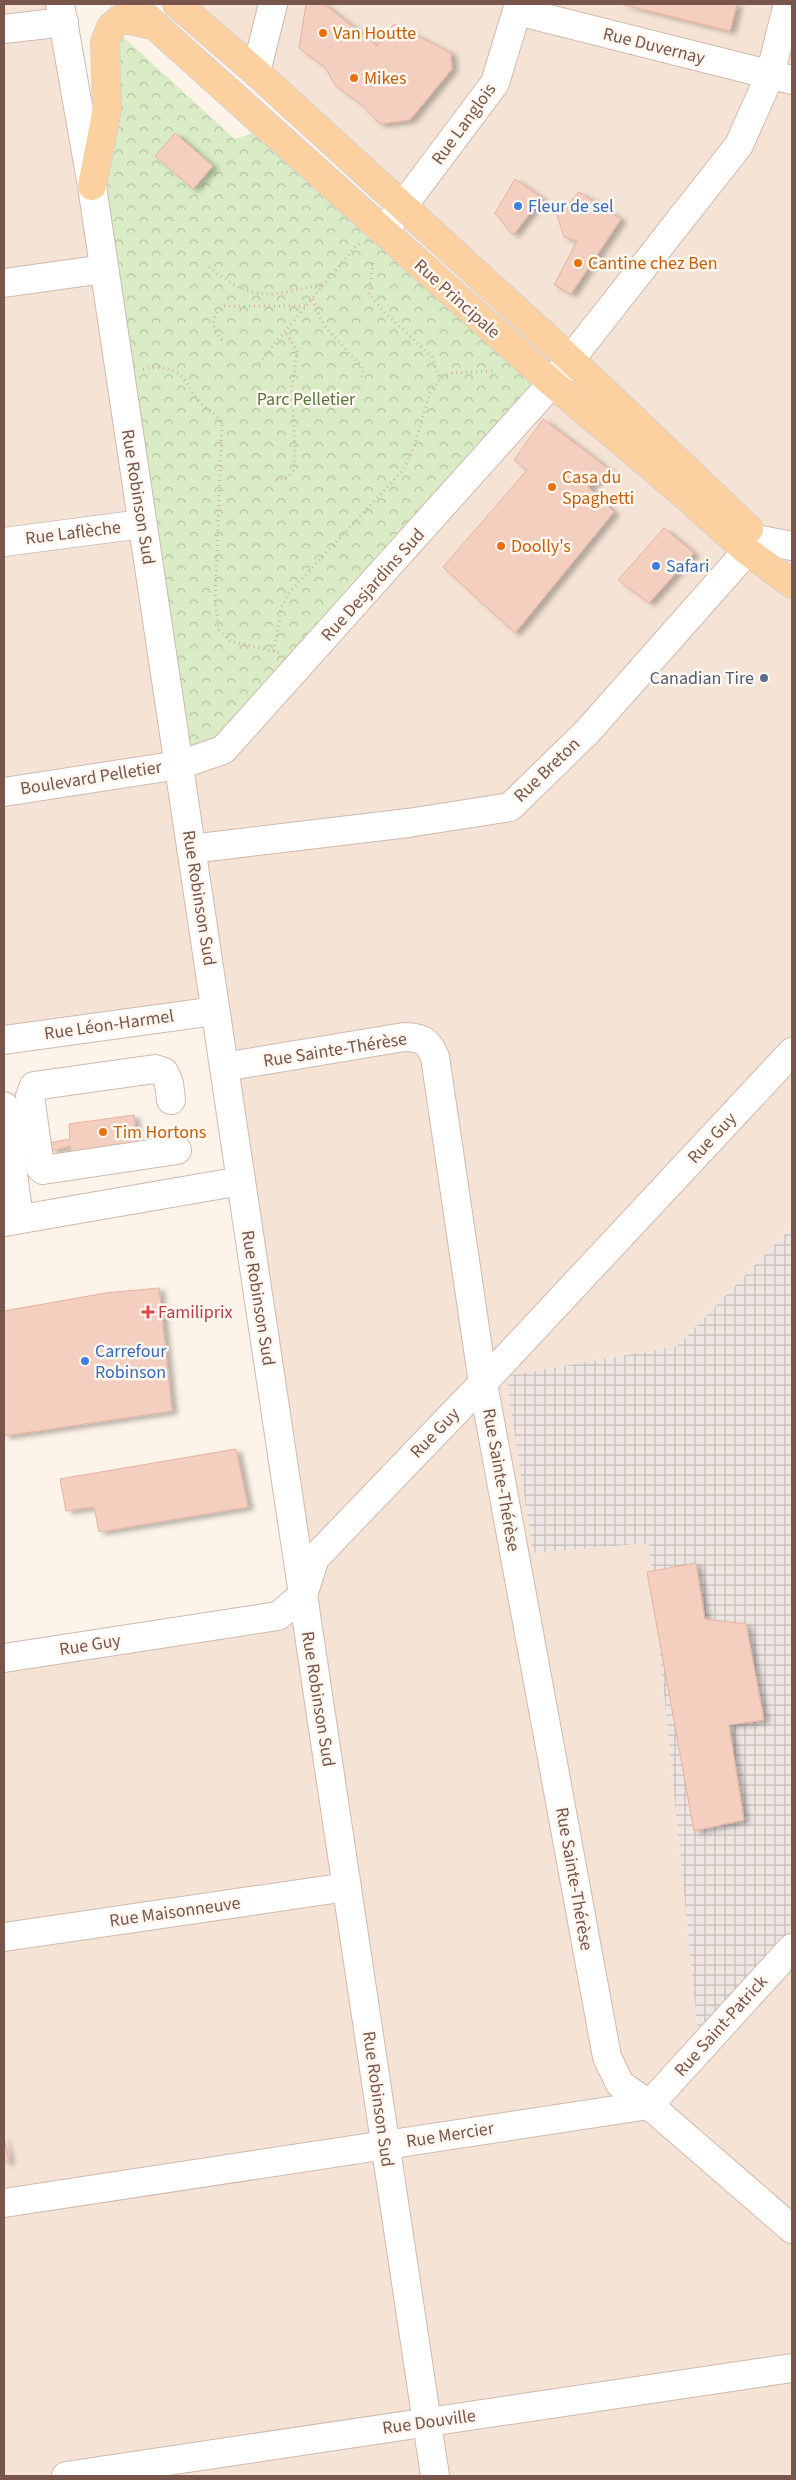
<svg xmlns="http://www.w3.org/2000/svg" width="796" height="2480" font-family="'Source Sans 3',sans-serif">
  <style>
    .residential { fill: #f5e4d6 }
    .industrial { fill: url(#industrial-grid) }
    .park { fill: url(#park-crowns) }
    .building { fill: #f4cebf; stroke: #e7b29f; filter: url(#shadow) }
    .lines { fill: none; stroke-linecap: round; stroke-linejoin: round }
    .minor-casing { stroke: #d0b9ad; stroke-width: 30 }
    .major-casing { stroke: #d9d0cd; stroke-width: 30 }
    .path { stroke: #d9b1a1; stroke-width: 3; stroke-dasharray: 1 4; stroke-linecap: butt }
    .minor { stroke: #fff; stroke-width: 28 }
    .major { stroke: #fdd0a0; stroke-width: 28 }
    .food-dot { fill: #e8710a; stroke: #fff7f0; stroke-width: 2 }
    .shop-dot { fill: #3f7fe0; stroke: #fff7f0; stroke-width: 2 }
    .service-dot { fill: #5c6f8a; stroke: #fff7f0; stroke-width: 2 }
    .health-dot { fill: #e0444e; stroke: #fff7f0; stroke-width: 2 }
    .labels { text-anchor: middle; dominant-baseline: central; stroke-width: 5; stroke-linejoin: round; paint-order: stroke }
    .food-label { font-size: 18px; fill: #c56008; stroke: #fff7f0; text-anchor: start }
    .street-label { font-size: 18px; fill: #79564b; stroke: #fff7f0 }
    .shop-label { font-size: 18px; fill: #366cbe; stroke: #fff7f0; text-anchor: start }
    .park-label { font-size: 18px; fill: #57793f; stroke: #fff7f0 }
    .service-label { font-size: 18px; fill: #4e5e75; stroke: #fff7f0; text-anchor: end }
    .health-label { font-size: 18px; fill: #be3a42; stroke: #fff7f0; text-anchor: start }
  </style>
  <defs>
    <pattern id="industrial-grid" width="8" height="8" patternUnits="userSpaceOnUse" patternTransform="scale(1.25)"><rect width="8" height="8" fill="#eee6e2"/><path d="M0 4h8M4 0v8" fill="none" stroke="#c6bdb9"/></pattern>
    <pattern id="park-crowns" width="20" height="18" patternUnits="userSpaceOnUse" patternTransform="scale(1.25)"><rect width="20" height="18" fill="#d9ecc6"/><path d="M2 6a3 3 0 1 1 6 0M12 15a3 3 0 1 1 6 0" fill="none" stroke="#b5c2a3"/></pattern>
    <filter id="shadow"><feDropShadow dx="5.5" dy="3" stdDeviation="2.5" flood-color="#0004"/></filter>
  </defs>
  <rect width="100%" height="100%" fill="#fdf3e8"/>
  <path class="residential" d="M4 4H70L179 765 565 369 183 4H792V1227L677 1346 506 1376 649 1543 699 2043 792 1934V2476H4V1646L314 1598 226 1003 4 1036Z"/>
  <path class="industrial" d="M792 1227V1934L699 2043 649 1543 533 1553 506 1376 677 1346Z"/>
  <path class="park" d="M120 34 235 139 261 130 552 383 223 750 179 765 92 116Z"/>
  <g class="building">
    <path d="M306 4H324L377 46 394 24 451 53 452 69 410 120 380 124 362 105 335 85 325 67 299 48Z"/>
    <path d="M621 4H737L730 31Z"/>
    <path d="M175 133 213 166 193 189 155 156Z"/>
    <path d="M515 179 542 198 513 235 495 213Z"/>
    <path d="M579 192 621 219 571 294 554 285 577 241 564 237 557 215Z"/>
    <path d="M543 419 611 471 588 487 614 512 515 633 443 567 527 470 514 460Z"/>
    <path d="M664 528 694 553 649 603 618 580Z"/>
    <path d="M134 1115 137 1147 72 1155 70 1146 51 1151 49 1143 70 1139 69 1124Z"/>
    <path d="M159 1288 172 1411 4 1436V1311L106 1293Z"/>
    <path d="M236 1449 248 1507 99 1532 94 1507 66 1511 60 1479Z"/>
    <path d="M696 1563 705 1619 746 1624 764 1720 729 1725 744 1820 694 1831 647 1572Z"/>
    <path d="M4 2137 9 2161 4 2162Z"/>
  </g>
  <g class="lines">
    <g class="minor-casing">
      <g id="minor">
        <path d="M60 4 92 186 435 2476"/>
        <path d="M517 11 792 80"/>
        <path d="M4 29 64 22"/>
        <path d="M256 72 273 4"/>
        <path d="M384 231 495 83 519 4"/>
        <path d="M4 283 104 269"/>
        <path d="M4 542 142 524"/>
        <path d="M4 792 179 765 223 750 552 383 739 145 770 75 788 4"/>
        <path d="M191 849 408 823 510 807 587 732 747 551 761 540 792 546"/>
        <path d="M4 1040 215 1011"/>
        <path d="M224 1067 404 1037C422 1038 427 1039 435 1057L483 1383 607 2057 620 2084 649 2105 792 2229"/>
        <path d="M171 1100 169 1083 164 1072 155 1069 34 1086 30 1096 40 1167 43 1170 177 1150"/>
        <path d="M4 1106 19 1219"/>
        <path d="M4 1222 241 1181"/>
        <path d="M4 1658 278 1616 303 1595 315 1558 483 1383 792 1052"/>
        <path d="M4 1937 347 1887"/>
        <path d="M649 2105 792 1948"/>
        <path d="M4 2203 649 2105"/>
        <path d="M66 2476 792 2368"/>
      </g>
    </g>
    <g class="major-casing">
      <g id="major">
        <path d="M131 4 552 383 679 490 747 551 792 584"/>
        <path d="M177 4 256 72 571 360 749 529"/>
        <path d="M92 186 107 109 105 42 111 27 119 20H130L156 26"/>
      </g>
    </g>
    <g class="path">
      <path d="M373 263 369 294 384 312 432 357 440 379"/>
      <path d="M209 267C255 304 270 296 324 284"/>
      <path d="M313 299 320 318 327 329 364 369 361 378"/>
      <path d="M222 340C211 328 210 316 224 306H306"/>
      <path d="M259 363 355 247 362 243"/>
      <path d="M143 369C159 367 174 366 185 380 190 386 192 394 198 400 206 409 216 412 222 424L215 602 219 630 230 641 280 653"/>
      <path d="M276 480 287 478 293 471 295 453 292 389 297 351 285 331"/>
      <path d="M274 651 281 608 288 594 402 471 412 453 430 393 440 379 451 373 492 371"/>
    </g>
    <use href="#minor" class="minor"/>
    <use href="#major" class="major"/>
  </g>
  <g class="food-dot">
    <circle cx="323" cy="33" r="5"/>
    <circle cx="354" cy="78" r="5"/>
    <circle cx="578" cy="263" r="5"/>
    <circle cx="552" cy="487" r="5"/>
    <circle cx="501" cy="546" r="5"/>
    <circle cx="103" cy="1132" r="5"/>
  </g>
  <g class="shop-dot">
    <circle cx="518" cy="206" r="5"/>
    <circle cx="656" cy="566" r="5"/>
    <circle cx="85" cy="1361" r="5"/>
  </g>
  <circle class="service-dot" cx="764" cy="678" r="5"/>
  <path class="health-dot" d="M145.5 1304.5h5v5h5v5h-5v5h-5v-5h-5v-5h5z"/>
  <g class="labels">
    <g class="food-label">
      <text x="333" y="33">Van Houtte</text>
      <text x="364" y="78">Mikes</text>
      <text x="588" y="263">Cantine chez Ben</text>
      <text x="562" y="477">Casa du<tspan x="562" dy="21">Spaghetti</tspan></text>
      <text x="511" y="546">Doolly's</text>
      <text x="113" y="1132">Tim Hortons</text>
    </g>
    <g class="street-label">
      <text transform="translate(654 46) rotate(14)">Rue Duvernay</text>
      <text transform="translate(464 124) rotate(-54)">Rue Langlois</text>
      <text transform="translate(457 299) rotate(42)">Rue Principale</text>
      <text transform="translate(138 497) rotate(81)">Rue Robinson Sud</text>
      <text transform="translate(73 533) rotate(-7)">Rue Laflèche</text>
      <text transform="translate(373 585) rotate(-48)">Rue Desjardins Sud</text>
      <text transform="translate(547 770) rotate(-44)">Rue Breton</text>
      <text transform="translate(91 778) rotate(-9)">Boulevard Pelletier</text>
      <text transform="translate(199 898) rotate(81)">Rue Robinson Sud</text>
      <text transform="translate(109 1025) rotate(-8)">Rue Léon-Harmel</text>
      <text transform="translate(335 1050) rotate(-9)">Rue Sainte-Thérèse</text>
      <text transform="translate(712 1138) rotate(-47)">Rue Guy</text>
      <text transform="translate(258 1298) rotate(81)">Rue Robinson Sud</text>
      <text transform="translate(435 1433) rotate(-46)">Rue Guy</text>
      <text transform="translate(501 1480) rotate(80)">Rue Sainte-Thérèse</text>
      <text transform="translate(90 1645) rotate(-9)">Rue Guy</text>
      <text transform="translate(318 1699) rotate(81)">Rue Robinson Sud</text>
      <text transform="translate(574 1879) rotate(80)">Rue Sainte-Thérèse</text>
      <text transform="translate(175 1912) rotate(-8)">Rue Maisonneuve</text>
      <text transform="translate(721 2026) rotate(-48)">Rue Saint-Patrick</text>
      <text transform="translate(378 2099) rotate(82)">Rue Robinson Sud</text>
      <text transform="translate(450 2135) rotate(-9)">Rue Mercier</text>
      <text transform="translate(429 2422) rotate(-8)">Rue Douville</text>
    </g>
    <g class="shop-label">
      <text x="528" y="206">Fleur de sel</text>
      <text x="666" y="566">Safari</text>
      <text x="95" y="1351">Carrefour<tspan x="95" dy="21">Robinson</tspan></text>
    </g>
    <g class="park-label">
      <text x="306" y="399">Parc Pelletier</text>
    </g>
    <g class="service-label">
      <text x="754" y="678">Canadian Tire</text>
    </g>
    <g class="health-label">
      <text x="158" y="1312">Familiprix</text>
    </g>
  </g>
  <rect width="796" height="2480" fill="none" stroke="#79564b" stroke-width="10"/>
</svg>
